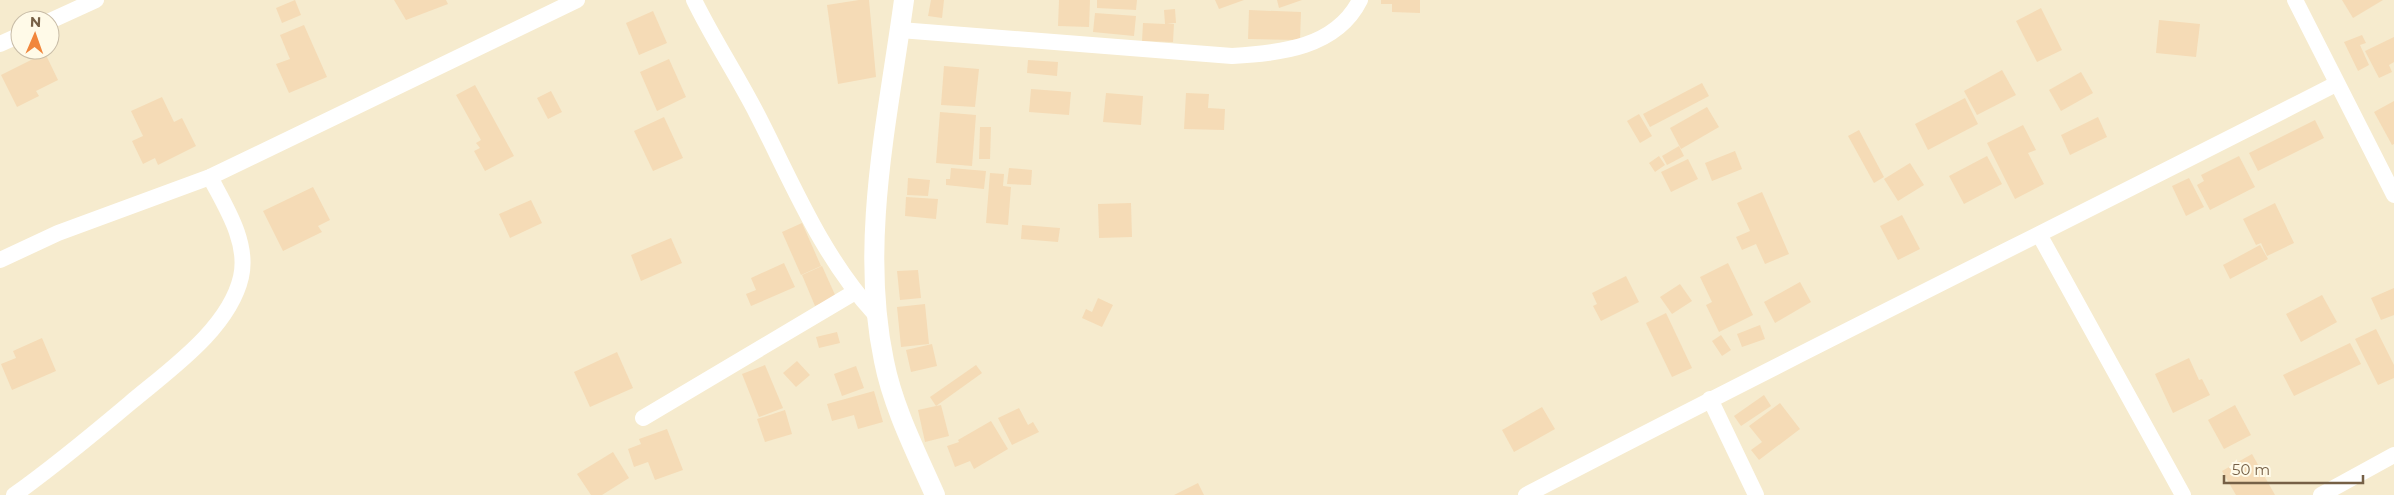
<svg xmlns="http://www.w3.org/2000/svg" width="2394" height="495" font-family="Montserrat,sans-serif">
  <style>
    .residential { fill: #f6ebce; fill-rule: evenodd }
    .building { fill: #f5dbb6 }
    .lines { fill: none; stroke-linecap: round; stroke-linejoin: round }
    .minor { stroke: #fff; stroke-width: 16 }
    .tertiary { stroke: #fff; stroke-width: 20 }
  </style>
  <rect width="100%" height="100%" fill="#fef8e0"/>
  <path class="residential" d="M0 0H2394V495H0ZM20 20H50V50H20Z"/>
  <g class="building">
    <path d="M295 0 301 15 282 23 276 8Z"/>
    <path d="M394 0H446L448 4 406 20Z"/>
    <path d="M859 0H869L876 77 838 84 827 5Z"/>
    <path d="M931 0H944L942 18 928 16Z"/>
    <path d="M1059 0H1090L1089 27 1058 26Z"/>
    <path d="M1097 0H1137L1136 10 1097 8Z"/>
    <path d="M1215 0H1244L1219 9Z"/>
    <path d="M1277 0H1302L1279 8Z"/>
    <path d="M1381 0H1420V13L1392 12V4H1381Z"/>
    <path d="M2342 0H2383L2353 18Z"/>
    <path d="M2041 8 2062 50 2037 62 2016 21Z"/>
    <path d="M1175 9 1176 23H1167L1174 24 1173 42 1142 41 1143 23 1165 24 1164 10Z"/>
    <path d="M1249 10 1301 12 1300 40 1248 39Z"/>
    <path d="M653 11 667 43 639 55 626 23Z"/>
    <path d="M1095 13 1136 16 1134 36 1093 32Z"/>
    <path d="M2159 20 2200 24 2196 57 2156 53Z"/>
    <path d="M304 25 327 77 289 93 276 64 290 59 280 35Z"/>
    <path d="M2362 35 2366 43 2360 45 2369 65 2358 71 2344 42Z"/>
    <path d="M2394 37V62L2389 65 2392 72 2379 78 2365 51Z"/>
    <path d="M45 53 58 80 36 91 39 96 17 107 1 75Z"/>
    <path d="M669 59 686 97 657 111 640 72Z"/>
    <path d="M1028 60 1058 62 1057 76 1027 73Z"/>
    <path d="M944 66 979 69 975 107 941 105Z"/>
    <path d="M2002 70 2016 95 1977 115 1964 91Z"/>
    <path d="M2081 72 2093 93 2061 111 2049 90Z"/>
    <path d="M1702 83 1709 96 1650 127 1643 114Z"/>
    <path d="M475 85 514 156 485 171 474 151 480 148 476 143 481 140 456 95Z"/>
    <path d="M1031 89 1071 92 1069 115 1029 112Z"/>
    <path d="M551 91 562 112 548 119 537 98Z"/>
    <path d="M1106 93 1143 96 1141 125 1103 122Z"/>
    <path d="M1186 93 1209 94 1208 108 1225 109 1224 130 1184 129Z"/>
    <path d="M162 97 174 122 182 118 196 146 158 165 155 158 143 164 132 141 143 136 131 111Z"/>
    <path d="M1965 98 1978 124 1928 150 1915 124Z"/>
    <path d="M2394 101V144L2392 145 2374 112Z"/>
    <path d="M1707 107 1719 127 1681 149 1670 128Z"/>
    <path d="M940 112 976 115 972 166 936 163Z"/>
    <path d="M1639 114 1652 136 1640 143 1627 121Z"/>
    <path d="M664 117 683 158 653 171 634 131Z"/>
    <path d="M2098 117 2107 137 2070 155 2061 135Z"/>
    <path d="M2315 120 2324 138 2258 171 2249 153Z"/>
    <path d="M2023 125 2036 150 2028 153 2044 184 2015 199 1987 143Z"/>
    <path d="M980 127H991L990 159H979Z"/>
    <path d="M1859 130 1884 177 1874 183 1848 136Z"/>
    <path d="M1679 146 1684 156 1667 165 1662 156Z"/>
    <path d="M1735 151 1742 169 1712 181 1705 163Z"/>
    <path d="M1659 156 1665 165 1655 172 1649 163Z"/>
    <path d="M1987 156 2002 184 1964 204 1949 176Z"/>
    <path d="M2239 156 2255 187 2210 210 2197 185 2204 181 2201 175Z"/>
    <path d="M1688 159 1698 179 1671 192 1661 172Z"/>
    <path d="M1910 163 1924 185 1898 201 1884 179Z"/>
    <path d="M951 168 986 171 984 189 946 185V179H950Z"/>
    <path d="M1009 168 1032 170 1031 185 1007 184Z"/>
    <path d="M990 173 1004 174 1003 186 1011 187 1008 225 986 223Z"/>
    <path d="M908 178 930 180 928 196 907 195Z"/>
    <path d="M2189 178 2204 207 2186 216 2172 186Z"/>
    <path d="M313 187 330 220 318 226 322 232 283 251 263 211Z"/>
    <path d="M1762 192 1789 254 1765 264 1756 244 1742 250 1736 237 1750 231 1737 203Z"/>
    <path d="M906 197 938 199 936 219 905 216Z"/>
    <path d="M531 200 542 223 510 238 499 214Z"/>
    <path d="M1131 203 1132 237 1099 238 1098 204Z"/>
    <path d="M2275 203 2294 243 2267 256 2261 243 2256 245 2243 219Z"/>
    <path d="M1902 215 1920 249 1898 260 1880 226Z"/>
    <path d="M802 223 821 266 801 275 782 232Z"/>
    <path d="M1022 225 1060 228 1058 242 1021 239Z"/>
    <path d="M671 238 682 263 641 281 631 255Z"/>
    <path d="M2260 245 2268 259 2230 279 2223 265Z"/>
    <path d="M784 263 795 287 751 306 746 294 756 290 751 278Z"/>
    <path d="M1728 263 1753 315 1719 332 1706 305 1712 302 1700 277Z"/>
    <path d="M822 266 836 297 815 306 802 275Z"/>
    <path d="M918 270 921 298 900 300 897 271Z"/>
    <path d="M1626 276 1639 302 1601 321 1593 306 1597 304 1592 293Z"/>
    <path d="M1800 282 1811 302 1775 323 1764 302Z"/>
    <path d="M1680 284 1692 301 1672 314 1660 297Z"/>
    <path d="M2394 288V315L2381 320 2371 298Z"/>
    <path d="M2322 295 2337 322 2301 342 2286 314Z"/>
    <path d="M1098 298 1113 305 1102 327 1082 318 1086 309 1092 312Z"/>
    <path d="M925 304 929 344 901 347 897 307Z"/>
    <path d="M1666 313 1692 368 1672 377 1646 323Z"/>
    <path d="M1760 325 1765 339 1742 347 1737 334Z"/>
    <path d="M2376 329 2394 365V378L2378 385 2355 339Z"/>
    <path d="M837 332 840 343 819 348 816 337Z"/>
    <path d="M1721 335 1731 350 1722 356 1712 341Z"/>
    <path d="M42 338 56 371 12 390 1 364 16 358 13 351Z"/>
    <path d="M2350 343 2361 364 2294 396 2283 375Z"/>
    <path d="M932 344 937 366 911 372 906 350Z"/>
    <path d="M617 352 633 388 590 407 574 372Z"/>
    <path d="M2189 358 2199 380 2202 379 2210 395 2173 413 2155 374Z"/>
    <path d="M797 361 810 375 796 387 783 373Z"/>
    <path d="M765 365 783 408 759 417 742 374Z"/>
    <path d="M976 365 982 373 936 406 941 405 949 436 925 442 918 410 936 406 930 397Z"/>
    <path d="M856 366 864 388 842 396 834 374Z"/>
    <path d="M874 391 883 422 858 429 854 415 832 421 827 404Z"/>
    <path d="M1764 395 1771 406 1741 426 1734 416Z"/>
    <path d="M1780 403 1800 429 1759 460 1751 450 1762 442 1749 426Z"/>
    <path d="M2235 405 2251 435 2224 449 2208 420Z"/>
    <path d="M1542 407 1555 429 1514 452 1502 430Z"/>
    <path d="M1019 408 1028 425 1033 422 1039 432 1012 445 998 418Z"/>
    <path d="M785 410 792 434 765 442 757 419Z"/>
    <path d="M991 421 1008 449 974 469 970 461 955 467 947 446 959 442 958 440Z"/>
    <path d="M667 429 683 470 655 480 648 462 634 467 628 449 641 444 639 439Z"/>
    <path d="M613 452 629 478 602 495H591L577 474Z"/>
    <path d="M2252 454 2275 495H2236L2222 471Z"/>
    <path d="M1198 483 1204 495H1174Z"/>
  </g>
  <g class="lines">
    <g class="minor">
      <path d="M694 0C713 39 737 75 757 114 792 182 822 257 875 314"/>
      <path d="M2295 0 2394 195"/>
      <path d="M50 21 96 0"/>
      <path d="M900 30 1232 56C1280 53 1336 48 1360 0"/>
      <path d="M0 44 20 35"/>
      <path d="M2040 236 2183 495"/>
      <path d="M0 260 58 233 210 177 577 0"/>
      <path d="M1710 399 1756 495"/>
      <path d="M643 418 855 292"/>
      <path d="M14 495C55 466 92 435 130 403 169 370 229 329 241 277 249 242 225 206 210 177"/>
      <path d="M1526 495C1794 355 2066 222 2336 84"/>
      <path d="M2321 495 2394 455"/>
    </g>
    <path class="tertiary" d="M904 0C888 118 859 242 884 361 893 407 916 452 935 495"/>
  </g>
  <g transform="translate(35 35) rotate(2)"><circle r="24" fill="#fffae8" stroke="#c8bca7"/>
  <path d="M0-4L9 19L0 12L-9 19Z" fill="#f1863c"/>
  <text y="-8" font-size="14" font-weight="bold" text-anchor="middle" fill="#766046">N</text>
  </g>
  <path d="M2224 475v8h139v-8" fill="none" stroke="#766046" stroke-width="2.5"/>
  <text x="2232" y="475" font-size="15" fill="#766046" stroke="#fffae8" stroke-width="4" paint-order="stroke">50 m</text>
</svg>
